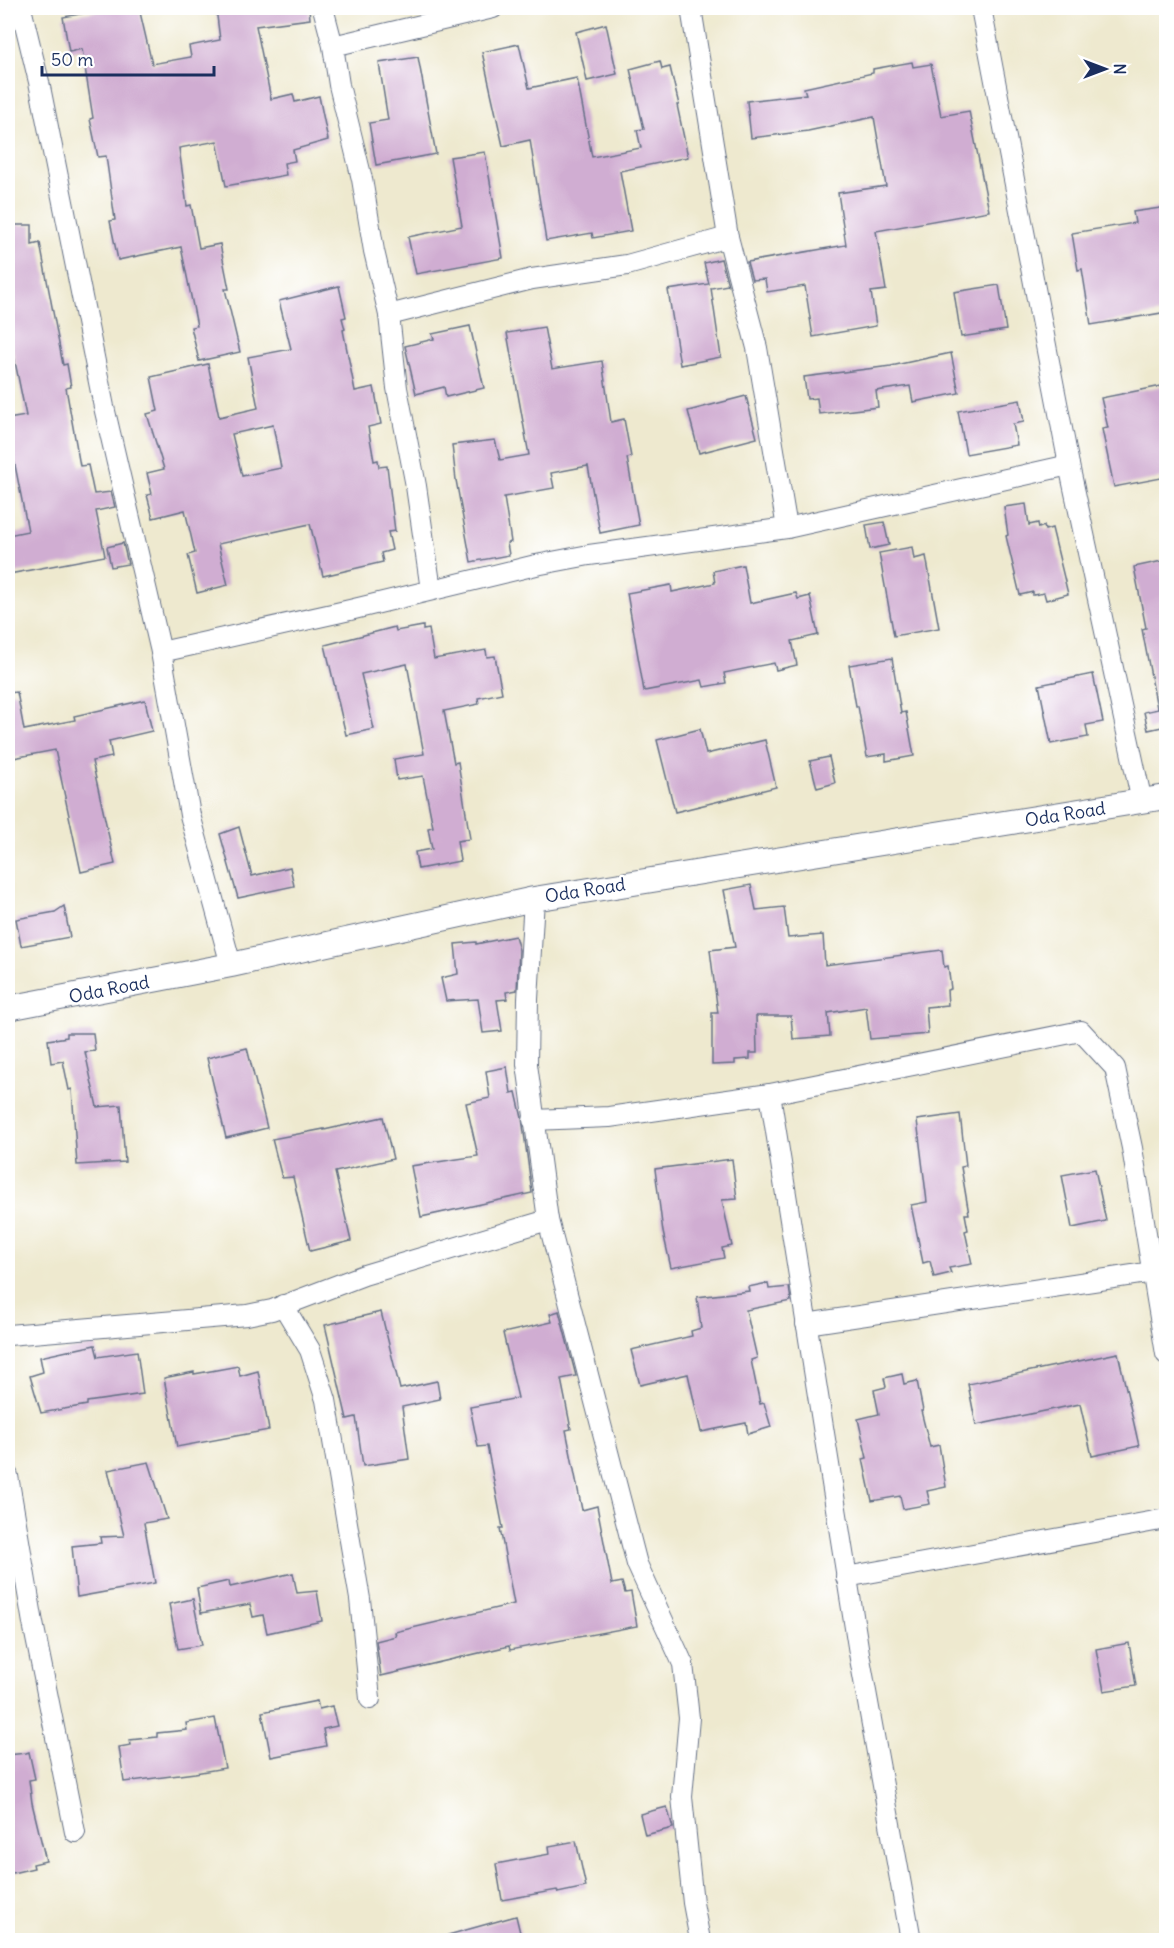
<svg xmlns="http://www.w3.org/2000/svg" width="1174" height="1948" font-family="Delius,sans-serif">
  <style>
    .building { fill: #d0add2; fill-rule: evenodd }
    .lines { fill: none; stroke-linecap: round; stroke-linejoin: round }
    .minor-casing { stroke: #657086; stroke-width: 22 }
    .tertiary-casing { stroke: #657086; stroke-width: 26 }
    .minor { stroke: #fff; stroke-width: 20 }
    .tertiary { stroke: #fff; stroke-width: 24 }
    .labels { text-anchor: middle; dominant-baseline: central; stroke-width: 4.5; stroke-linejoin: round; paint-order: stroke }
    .street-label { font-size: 18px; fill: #1b2f5e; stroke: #fff }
  </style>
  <rect width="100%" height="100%" fill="#fff"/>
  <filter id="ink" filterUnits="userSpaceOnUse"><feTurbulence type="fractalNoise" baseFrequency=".0167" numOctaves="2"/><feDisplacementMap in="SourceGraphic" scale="12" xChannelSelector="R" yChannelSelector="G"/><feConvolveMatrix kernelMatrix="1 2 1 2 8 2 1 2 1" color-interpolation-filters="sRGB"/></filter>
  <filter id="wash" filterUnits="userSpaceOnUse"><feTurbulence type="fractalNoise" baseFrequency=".008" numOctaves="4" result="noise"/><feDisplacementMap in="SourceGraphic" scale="24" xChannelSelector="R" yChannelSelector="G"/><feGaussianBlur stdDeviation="1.35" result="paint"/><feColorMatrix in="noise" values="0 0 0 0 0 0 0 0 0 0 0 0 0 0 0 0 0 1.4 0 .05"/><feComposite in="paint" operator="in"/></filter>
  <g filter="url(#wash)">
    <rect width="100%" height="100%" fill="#eee9cf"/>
    <g id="blocks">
      <g class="building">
        <path d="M113 8H139L152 64 191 57 189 46 220 40 216 8H309L310 19 256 26 271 99 293 94 295 102 319 96 328 140 293 150 295 161 284 163 286 175 226 186 217 141 179 148 187 206 191 205 199 248 220 244 229 289H225L240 352 199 361 191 327 197 326 181 247 118 260 110 221 115 220 106 156 98 157 90 119 93 118 82 49 69 52 63 17Z"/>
        <path d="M606 24 617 74 587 81 576 32Z"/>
        <path d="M519 44 529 88 577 78 592 157 641 148 637 130 644 129 630 69 660 61 662 69 670 67 679 105H677L688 157 620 171 631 231 593 238 592 233 546 241 530 140 503 146 482 52Z"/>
        <path d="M418 57 436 154 376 165 369 123 388 120 379 63Z"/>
        <path d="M912 62 913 67 931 64 941 116 969 111 989 211 876 231 886 290 871 292 876 326 813 337 805 286 767 292 765 279 752 280 747 262 846 245 838 193 886 186 874 117 808 131 751 138 747 101 806 94 804 88 873 73V69Z"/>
        <path d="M485 152 503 258 416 274 408 237 462 226 450 157Z"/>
        <path d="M1167 207V312L1091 325 1082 269 1078 270 1072 233 1135 223 1133 212Z"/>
        <path d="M10 225H32V245L40 243 63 365 67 364 71 387 66 388 80 466 88 465 94 494 111 492 115 507 96 511 105 556 9 574 8 535 28 531 14 460 8 461V419L26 416 8 327V250L11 249Z"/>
        <path d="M721 259 728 285 711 288 721 357 680 365 668 290 709 284 704 263Z"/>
        <path d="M999 285 1006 330 961 337 954 292Z"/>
        <path d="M339 286 346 317 342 318 345 329 343 330 355 391 374 387 381 424 368 427 374 461 378 460 379 467 387 466 395 531 388 532 392 550 381 553 383 562 323 576 310 524 218 544 228 585 197 593 188 555 195 553 185 510 153 518 147 495 152 494 147 473 164 469 147 414 158 411 151 377 208 364 219 417 258 408 248 357 291 349 279 301ZM273 425 281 468 242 476 232 434Z"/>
        <path d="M470 326 484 388 446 397 444 387 416 394 405 346 434 339 432 334Z"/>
        <path d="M544 327 552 369 602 361 611 422 624 419 631 457 627 458 639 525 600 533 588 466 551 473 554 488 504 497 511 542 507 543 509 555 471 562 456 480 452 445 495 440 500 460 529 455 507 333Z"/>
        <path d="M951 353 959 393 913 402 910 386 876 391 878 407 819 414 817 398 807 399 804 377 891 366Z"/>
        <path d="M1167 385V477L1114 487 1102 429 1108 428 1101 398Z"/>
        <path d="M746 396 757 438 699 453 688 411Z"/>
        <path d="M1020 400 1024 422 1013 424 1017 445 966 454 958 411Z"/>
        <path d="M1026 504 1029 525 1038 523 1039 528 1044 526 1045 530 1052 528 1068 594 1046 600 1044 593 1033 595V592L1020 595 1006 536 1008 535 1004 507Z"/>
        <path d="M884 522 889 545 870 549 866 525Z"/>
        <path d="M123 543 128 564 111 567 107 547Z"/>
        <path d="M912 547 914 559 926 556 939 628 894 636 879 553Z"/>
        <path d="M1167 560V707L1157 708 1142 629 1146 628 1134 567Z"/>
        <path d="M743 565 750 603 796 593 798 599 810 596 818 635 792 641 797 665 776 670 774 663 724 673 726 683 704 687 702 680 644 691 627 593 671 585 672 592 715 583 713 571Z"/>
        <path d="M423 626V630L429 629 434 659 486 650 487 657 495 656 502 693 478 698 479 704 444 711 454 763 458 762 470 839 457 841 460 861 418 869 415 852 432 849 428 828 433 827 423 776 397 780 394 759 424 754 407 664 361 674 374 729 346 735 325 645 395 627 396 631Z"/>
        <path d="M892 658 901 713 906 712 914 756 886 761V754L867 757 858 706H856L849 665Z"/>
        <path d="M1093 674 1103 722 1086 725 1088 737 1051 744 1039 685Z"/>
        <path d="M17 692 24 730 75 720 74 716 145 700 152 731 109 741 112 757 92 761 115 864 81 872 55 750 8 759V693Z"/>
        <path d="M1167 707V726L1148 730 1144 712Z"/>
        <path d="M700 729 706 754 765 740 776 787 675 812 657 740Z"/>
        <path d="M829 757 835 783 817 788 810 761Z"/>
        <path d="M239 827 252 876 290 867 294 886 238 898 220 834Z"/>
        <path d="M751 885 756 910 784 907 788 938 823 935 825 965 942 950 944 967 948 966 951 989 947 990 948 1005 926 1007 928 1034 870 1039 866 1007 828 1013 830 1036 793 1039 791 1016H756L757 1053H750V1059L735 1060V1064L712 1065V1013H718L710 950 735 947 724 890Z"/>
        <path d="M64 906 70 937 21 946 16 919 55 912Z"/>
        <path d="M515 936 519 950 517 990 506 992 507 999 497 1000 502 1031 483 1033 478 999 446 1001 441 978 458 974 455 944 476 942V944Z"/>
        <path d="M67 1033H93L95 1051 85 1052 97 1107 121 1105 125 1162 77 1165 72 1089 69 1090 63 1061 51 1063 48 1040 67 1037Z"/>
        <path d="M247 1048 267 1128 226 1138 207 1058Z"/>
        <path d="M507 1067 511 1093 516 1092 522 1118 532 1193 421 1217 411 1166 478 1156 466 1103 490 1098 486 1071Z"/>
        <path d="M960 1114 966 1166 961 1167 969 1214H965L968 1230 965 1231 972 1264 949 1268 951 1273 934 1277 930 1261 923 1263 911 1205 927 1202 917 1120Z"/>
        <path d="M383 1117 393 1159 335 1172 351 1241 310 1251 293 1177 282 1178 272 1139 324 1129V1130Z"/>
        <path d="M732 1159 737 1199 722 1200 732 1246 722 1248 724 1258 671 1268 663 1232 655 1169Z"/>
        <path d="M1095 1169 1106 1221 1072 1228 1062 1175Z"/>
        <path d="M768 1283 769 1289 789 1287 791 1301 746 1310 757 1358 751 1360 760 1404 764 1403 771 1427 748 1434 746 1423 701 1432 688 1374 640 1385 631 1350 692 1336 691 1331 701 1328 697 1297 749 1291 748 1287Z"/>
        <path d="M559 1311 576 1376 561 1379 571 1429 566 1430 582 1510 597 1506 612 1584 622 1582 625 1593 631 1592 637 1626 510 1650 509 1646 381 1676 376 1641 396 1636 395 1632 514 1604 500 1528H503L487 1446 478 1447 470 1407 518 1398 503 1333 552 1322 550 1314Z"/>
        <path d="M381 1312 400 1389 437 1381 440 1399 402 1407 409 1459 363 1466 356 1417 347 1419 325 1325Z"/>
        <path d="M95 1345 98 1357 137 1351 143 1394 87 1402V1405L41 1413 30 1376 43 1372 40 1357Z"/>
        <path d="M1118 1353 1139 1446 1092 1456 1080 1404 976 1425 968 1384Z"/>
        <path d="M238 1366 240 1376 258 1371 269 1430 177 1447 164 1378 194 1372V1374Z"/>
        <path d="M902 1374 904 1384 917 1381 923 1411H921L930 1447 939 1445 946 1487 927 1491 930 1504 903 1509 900 1496 872 1501 863 1459 867 1458 858 1419 879 1414 874 1390 886 1387 884 1378Z"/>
        <path d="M149 1462 167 1519 144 1523 155 1583 77 1597 72 1546 101 1543 100 1537 124 1536 108 1470Z"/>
        <path d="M293 1573 297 1593 317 1591 322 1621 267 1633 263 1615 253 1617 250 1604 201 1613 197 1588 229 1581 230 1587Z"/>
        <path d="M193 1599 202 1645 178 1649 169 1604Z"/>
        <path d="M1129 1643 1136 1686 1104 1691 1096 1649Z"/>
        <path d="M317 1701 319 1709 332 1706 337 1726 323 1729 326 1746 271 1757 262 1712Z"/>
        <path d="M215 1718 225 1768 195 1773 124 1782 119 1747 131 1745 130 1740 157 1737V1733L187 1730 186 1723Z"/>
        <path d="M26 1753 29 1752 35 1779 29 1780 32 1803 46 1861 33 1864 34 1868 8 1874V1755Z"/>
        <path d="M667 1807 673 1828 645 1835 640 1814Z"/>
        <path d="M576 1841 586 1887 558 1893 557 1890 502 1900 496 1864 550 1854 549 1846Z"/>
        <path d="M516 1916 522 1941H449L448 1935Z"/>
      </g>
    </g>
  </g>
  <g filter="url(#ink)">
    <use href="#blocks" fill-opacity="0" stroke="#657086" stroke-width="1.5"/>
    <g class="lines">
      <g class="minor-casing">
        <g id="minor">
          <path d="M21 8 39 82 104 407 161 652 190 815 231 965"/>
          <path d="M323 8 333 46 339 85 362 179 374 251 389 315 397 388 416 486 431 590"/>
          <path d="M691 8 728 237 757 348 787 528"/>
          <path d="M981 8 1069 465 1142 802"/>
          <path d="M333 46 493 8"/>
          <path d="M389 315 532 279 627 265 728 237"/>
          <path d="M161 652 350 610 536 565 589 555 787 528 1069 465"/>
          <path d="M534 899 528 999 527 1064 548 1220 637 1564 683 1664 689 1718 682 1797 693 1903 700 1940"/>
          <path d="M770 1094 859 1653 911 1940"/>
          <path d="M533 1120 609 1117 770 1094 1081 1031 1115 1068 1132 1148 1166 1354"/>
          <path d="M283 1305 310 1350 326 1400 360 1599 370 1699"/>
          <path d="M806 1324 1153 1272"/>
          <path d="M8 1335 247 1315 272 1310 364 1275 548 1220"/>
          <path d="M8 1476 33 1623 75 1832"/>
          <path d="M846 1577 1166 1519"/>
        </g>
      </g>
      <g class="tertiary-casing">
        <path id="tertiary" d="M8 1008 231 965 534 899 1166 797"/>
      </g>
      <use href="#minor" class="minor"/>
      <use href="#tertiary" class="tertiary"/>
    </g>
  </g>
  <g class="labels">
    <g class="street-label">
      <text transform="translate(1065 814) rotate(-9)">Oda Road</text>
      <text transform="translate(585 890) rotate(-9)">Oda Road</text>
      <text transform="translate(109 989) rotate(-11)">Oda Road</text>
    </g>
  </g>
  <rect width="1174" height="1948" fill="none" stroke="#fff" stroke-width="30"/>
  <g transform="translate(1105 69) rotate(90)" stroke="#ffffff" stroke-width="4.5" paint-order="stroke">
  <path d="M0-4.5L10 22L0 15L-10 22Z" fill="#1b2f5e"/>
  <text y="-9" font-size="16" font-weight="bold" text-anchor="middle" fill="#1b2f5e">N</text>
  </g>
  <path d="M42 66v9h172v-9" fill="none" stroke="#1b2f5e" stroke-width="3"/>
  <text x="51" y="66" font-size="18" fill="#1b2f5e" stroke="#ffffff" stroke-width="4.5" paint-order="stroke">50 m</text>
</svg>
